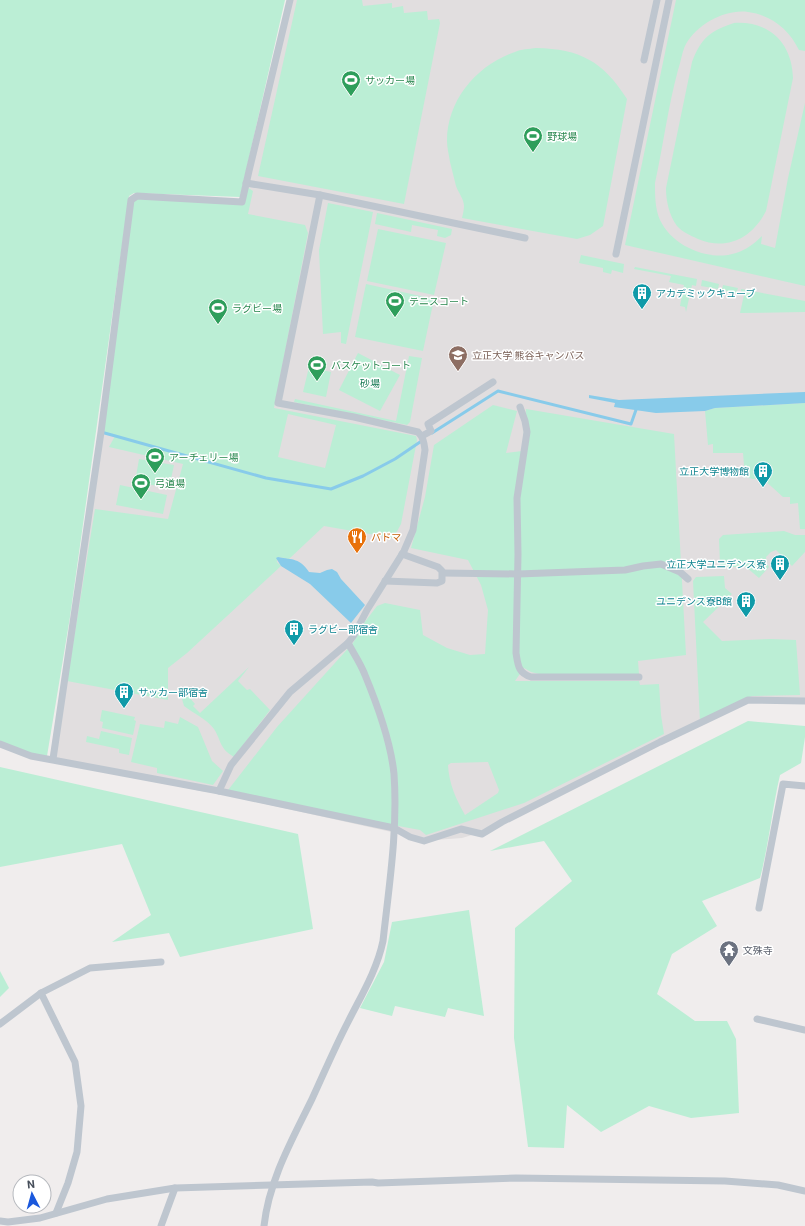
<svg xmlns="http://www.w3.org/2000/svg" width="805" height="1226" font-family="Roboto,'Noto Sans JP',sans-serif">
  <style>
    .education { fill: #e1dedf }
    .green { fill: #bbeed5; fill-rule: evenodd }
    .water { fill: #88cbea }
    .lines { fill: none; stroke-linecap: round; stroke-linejoin: round }
    .stream { stroke: #88cbea; stroke-width: 3 }
    .minor { stroke: #bec6cf; stroke-width: 7 }
    .labels { text-anchor: middle; dominant-baseline: central; stroke-width: 3; stroke-linejoin: round; paint-order: stroke }
    .leisure-label { font-size: 10px; fill: #27864d; stroke: #fff; text-anchor: start }
    .culture-label { font-size: 10px; fill: #0d838f; stroke: #fff; text-anchor: start }
    .education-label { font-size: 10px; fill: #785e54; stroke: #fff; text-anchor: start }
    .park-label { font-size: 10px; fill: #177a54; stroke: #fff }
    .food-label { font-size: 10px; fill: #c56008; stroke: #fff; text-anchor: start }
    .worship-label { font-size: 10px; fill: #5b616d; stroke: #fff; text-anchor: start }
  </style>
  <rect width="100%" height="100%" fill="#f0eded"/>
  <path class="education" d="M291 0H805V704L747 702 482 832 462 838 435 840 414 837 220 794 200 791 50 757 102 433 243 204Z"/>
  <g class="green">
    <path d="M0 0H285L240 197 134 193 129 196 70 617 47 756 30 754 0 741Z"/>
    <path d="M297 0H362L363 6 392 3V8L403 6 404 13 427 11 428 20 439 19 440 23 404 204 258 176Z"/>
    <path d="M676 0H805V51L799 50C789 29 771 15 748 12 725 9 698 24 686 44 682 51 681 62 678 70 668 107 663 146 655 183 655 195 655 209 660 220 672 246 709 262 736 253 746 250 755 243 762 236L761 244 775 248 788 178 805 103V286L625 245Z"/>
    <path d="M734 23C770 21 792 43 793 78L766 211C752 238 727 251 698 239 690 235 682 232 677 226 669 215 666 201 666 188L692 62C701 38 710 31 734 23Z"/>
    <path d="M536 48C580 49 603 61 627 99L603 226 590 235 577 239 462 218C463 214 464 209 464 206 464 199 458 192 456 186 454 178 452 170 450 162 449 155 447 148 447 141 447 100 477 65 515 52 521 49 529 49 536 48Z"/>
    <path d="M247 187 253 191 248 214 305 225 308 233 274 408 416 436 417 440 401 524 393 539V538L324 526 289 559 278 557 277 562 281 566 187 653 168 668V700L67 681 95 509 168 519 183 464 109 447 115 436 103 433 133 201 137 198 243 204ZM288 414 336 425 325 468 278 457Z"/>
    <path d="M328 203 373 212 346 344 341 343V332L323 334 319 250Z"/>
    <path d="M377 213 452 229 451 235 445 238 437 236 438 230 412 225 411 232 375 224Z"/>
    <path d="M378 229 446 243 434 295 367 281Z"/>
    <path d="M581 255 624 264 623 273 612 270 611 274 603 272V268L579 263Z"/>
    <path d="M635 267 697 279 696 286 692 285 686 312 685 307 680 306 684 285 669 282 671 276 634 269Z"/>
    <path d="M702 280 719 284 718 289 701 286Z"/>
    <path d="M366 284 434 299 423 351 355 337Z"/>
    <path d="M723 285 738 288 736 293 722 290Z"/>
    <path d="M741 289 805 301V312L740 313 744 295 741 294Z"/>
    <path d="M358 353 400 375 380 411 339 390Z"/>
    <path d="M409 356 422 358 410 422 407 425 294 402 295 399 396 421Z"/>
    <path d="M309 367 331 372 326 397 303 392Z"/>
    <path d="M805 403V529H800L798 503 790 504V497H783L762 478 753 479 745 477 743 453H713V444L708 445 705 411 715 408Z"/>
    <path d="M493 405 517 411 506 453 522 451 526 409 674 434 686 655 638 661 639 674H539L531 672 524 668 515 681H639L640 685 659 684 661 715 664 734 524 803 426 835 420 830 225 794 277 727 353 643 364 623 377 606 385 603 420 610 423 635 447 648 470 655 485 654 488 610 481 585 468 560 411 548 425 497 434 445ZM488 762 499 790 498 793 465 815C456 799 449 784 448 765L451 763Z"/>
    <path d="M139 459 174 465 169 488 135 482Z"/>
    <path d="M120 485 167 495 163 514 116 505Z"/>
    <path d="M784 531 795 535H805V552L792 566 776 550 771 552 766 557 767 564 769 567 759 578 746 567H723L720 564 719 539 723 535Z"/>
    <path d="M724 576 725 588 732 594 703 622 722 641 771 639 796 640 800 695 752 696 700 722 693 581 696 577Z"/>
    <path d="M249 667 238 681 247 690 250 689 270 710 234 757C219 748 222 742 214 729 207 719 193 713 184 706L182 699 183 690 195 704 193 706 200 713Z"/>
    <path d="M102 710 135 717 134 720 136 721 133 735 102 728 103 722 100 721Z"/>
    <path d="M180 717 198 727 212 761 223 771 213 785 157 773V768L131 762 140 724 164 728 165 721 178 724Z"/>
    <path d="M748 721 805 726V737L801 763 780 775C772 809 769 844 760 878L702 901 717 926 672 954 657 994 695 1021H727L736 1039 739 1113 691 1118 649 1106 601 1132 567 1105 564 1148 528 1147 514 1038 515 928 572 881 544 841 490 851Z"/>
    <path d="M101 731 132 738 129 755 119 753V749L86 742 87 736 99 739Z"/>
    <path d="M0 767 298 834 313 929 180 957 169 933 112 942 151 915 122 844 0 867Z"/>
    <path d="M469 910 484 1016 448 1008 445 1017 395 1006 392 1016 360 1008 384 962 392 922Z"/>
    <path d="M0 971 9 988 0 997Z"/>
  </g>
  <g class="water">
    <path d="M805 392V403L715 408 705 411 656 413 614 407 615 403 589 398V395L619 400Z"/>
    <path d="M278 557C293 560 300 558 309 572L320 573 327 570 332 569 337 572 341 579 365 605 351 623 310 584 281 566 276 558Z"/>
  </g>
  <g class="lines">
    <g class="stream">
      <path d="M101 432 266 478 331 489 363 476 395 459 423 440"/>
      <path d="M432 433 498 391 631 424 637 407"/>
    </g>
    <g class="minor">
      <path d="M644 60 657 0"/>
      <path d="M246 183 320 195 525 238"/>
      <path d="M616 254 669 0"/>
      <path d="M520 407 525 421 527 432 517 498 518 554 516 653C518 665 518 673 531 677H639"/>
      <path d="M422 436 431 431 428 424 493 382"/>
      <path d="M443 573 518 574 625 570 643 566 661 564 680 572 688 579"/>
      <path d="M385 581 437 583 442 581V571L438 567 402 554"/>
      <path d="M0 744 31 756 219 791 394 828 410 837 424 841 461 829 482 834 502 822 660 742 748 700 805 701"/>
      <path d="M53 759 101 432 131 200 137 196 242 202 249 171 290 0"/>
      <path d="M219 791 231 765 290 692 348 643 354 635 367 610 404 551 413 530 425 450C424 442 423 437 418 432L354 417 278 403 320 195"/>
      <path d="M759 908 783 784 805 786"/>
      <path d="M41 993 75 1062 81 1106 77 1152 68 1183 56 1213"/>
      <path d="M757 1019 805 1030"/>
      <path d="M0 1024 41 993 90 968 161 962"/>
      <path d="M0 1221 8 1222 40 1218 107 1199 175 1188 372 1182 378 1183 516 1178 725 1181 778 1185 805 1191"/>
      <path d="M161 1226 175 1188"/>
      <path d="M264 1226C269 1180 292 1140 312 1099 324 1073 335 1047 348 1022 361 996 377 970 383 941 389 886 398 830 394 774 391 744 377 704 365 675 361 664 354 654 348 643"/>
    </g>
  </g>
  <defs>
    <g id="stadium-pin" transform="scale(1)"><path d="M0 17L-7.5 6A9.5 9.5 0 1 1 7.5 6Z" fill="#2e9e5b" stroke="#fff"/><path d="M0-5a6.5 5 0 1 0 0 10a6.5 5 0 1 0 0-10ZM-3.5-1.8h7v3.6h-7Z" fill="#fff"/></g>
    <g id="building-pin" transform="scale(1)"><path d="M0 17L-7.5 6A9.5 9.5 0 1 1 7.5 6Z" fill="#0f9aa8" stroke="#fff"/><path d="M-4-6H4V6H1V3H-1V6H-4ZM-2.5-4.3h1.7v1.8h-1.7ZM.8-4.3h1.7v1.8H.8ZM-2.5-1h1.7V.8h-1.7ZM.8-1h1.7V.8H.8Z" fill="#fff"/></g>
    <g id="university-pin" transform="scale(1)"><path d="M0 17L-7.5 6A9.5 9.5 0 1 1 7.5 6Z" fill="#8d6e63" stroke="#fff"/><path d="M0-5L7-2L0 1L-7-2ZM-4 1L0 2.5L4 1V4Q0 6-4 4Z" fill="#fff"/></g>
    <g id="restaurant-pin" transform="scale(1)"><path d="M0 17L-7.5 6A9.5 9.5 0 1 1 7.5 6Z" fill="#e8710a" stroke="#fff"/><path d="M-5-6h1v4h1v-4h1v4h1v-4h1v5L-1.5 .5V6h-2V.5L-5-1ZM5-6V6H3V1.5H1.5Q1.5-4 5-6Z" fill="#fff"/></g>
    <g id="temple-pin" transform="scale(1)"><path d="M0 17L-7.5 6A9.5 9.5 0 1 1 7.5 6Z" fill="#6b7280" stroke="#fff"/><path d="M0-6L5-2H3V0L6.5 2.5H4V6H1.5V3h-3V6H-4V2.5H-6.5L-3 0V-2H-5Z" fill="#fff"/></g>
  </defs>
  <g fill-rule="evenodd">
    <use href="#stadium-pin" x="351" y="80"/>
    <use href="#stadium-pin" x="533" y="136"/>
    <use href="#building-pin" x="642" y="293"/>
    <use href="#stadium-pin" x="395" y="301"/>
    <use href="#stadium-pin" x="218" y="308"/>
    <use href="#university-pin" x="458" y="355"/>
    <use href="#stadium-pin" x="317" y="365"/>
    <use href="#stadium-pin" x="155" y="457"/>
    <use href="#building-pin" x="763" y="471"/>
    <use href="#stadium-pin" x="141" y="483"/>
    <use href="#restaurant-pin" x="357" y="537"/>
    <use href="#building-pin" x="780" y="564"/>
    <use href="#building-pin" x="746" y="601"/>
    <use href="#building-pin" x="294" y="629"/>
    <use href="#building-pin" x="124" y="692"/>
    <use href="#temple-pin" x="729" y="950"/>
  </g>
  <g class="labels">
    <g class="leisure-label">
      <text x="365" y="80">サッカー場</text>
      <text x="547" y="136">野球場</text>
      <text x="409" y="301">テニスコート</text>
      <text x="232" y="308">ラグビー場</text>
      <text x="331" y="365">バスケットコート</text>
      <text x="169" y="457">アーチェリー場</text>
      <text x="155" y="483">弓道場</text>
    </g>
    <g class="culture-label">
      <text x="656" y="293">アカデミックキューブ</text>
      <text x="749" y="471" text-anchor="end">立正大学博物館</text>
      <text x="766" y="564" text-anchor="end">立正大学ユニデンス寮</text>
      <text x="732" y="601" text-anchor="end">ユニデンス寮B館</text>
      <text x="308" y="629">ラグビー部宿舎</text>
      <text x="138" y="692">サッカー部宿舎</text>
    </g>
    <g class="education-label">
      <text x="472" y="355">立正大学 熊谷キャンパス</text>
    </g>
    <g class="park-label">
      <text x="370" y="383">砂場</text>
    </g>
    <g class="food-label">
      <text x="371" y="537">パドマ</text>
    </g>
    <g class="worship-label">
      <text x="743" y="950">文殊寺</text>
    </g>
  </g>
  <g transform="translate(32 1194) rotate(354)"><circle r="19" fill="#ffffff" stroke="#b5b8bd"/>
  <path d="M0-3L7 15L0 10L-7 15Z" fill="#1a58dc"/>
  <text y="-6" font-size="11" font-weight="bold" text-anchor="middle" fill="#464e5a">N</text>
  </g>
</svg>
